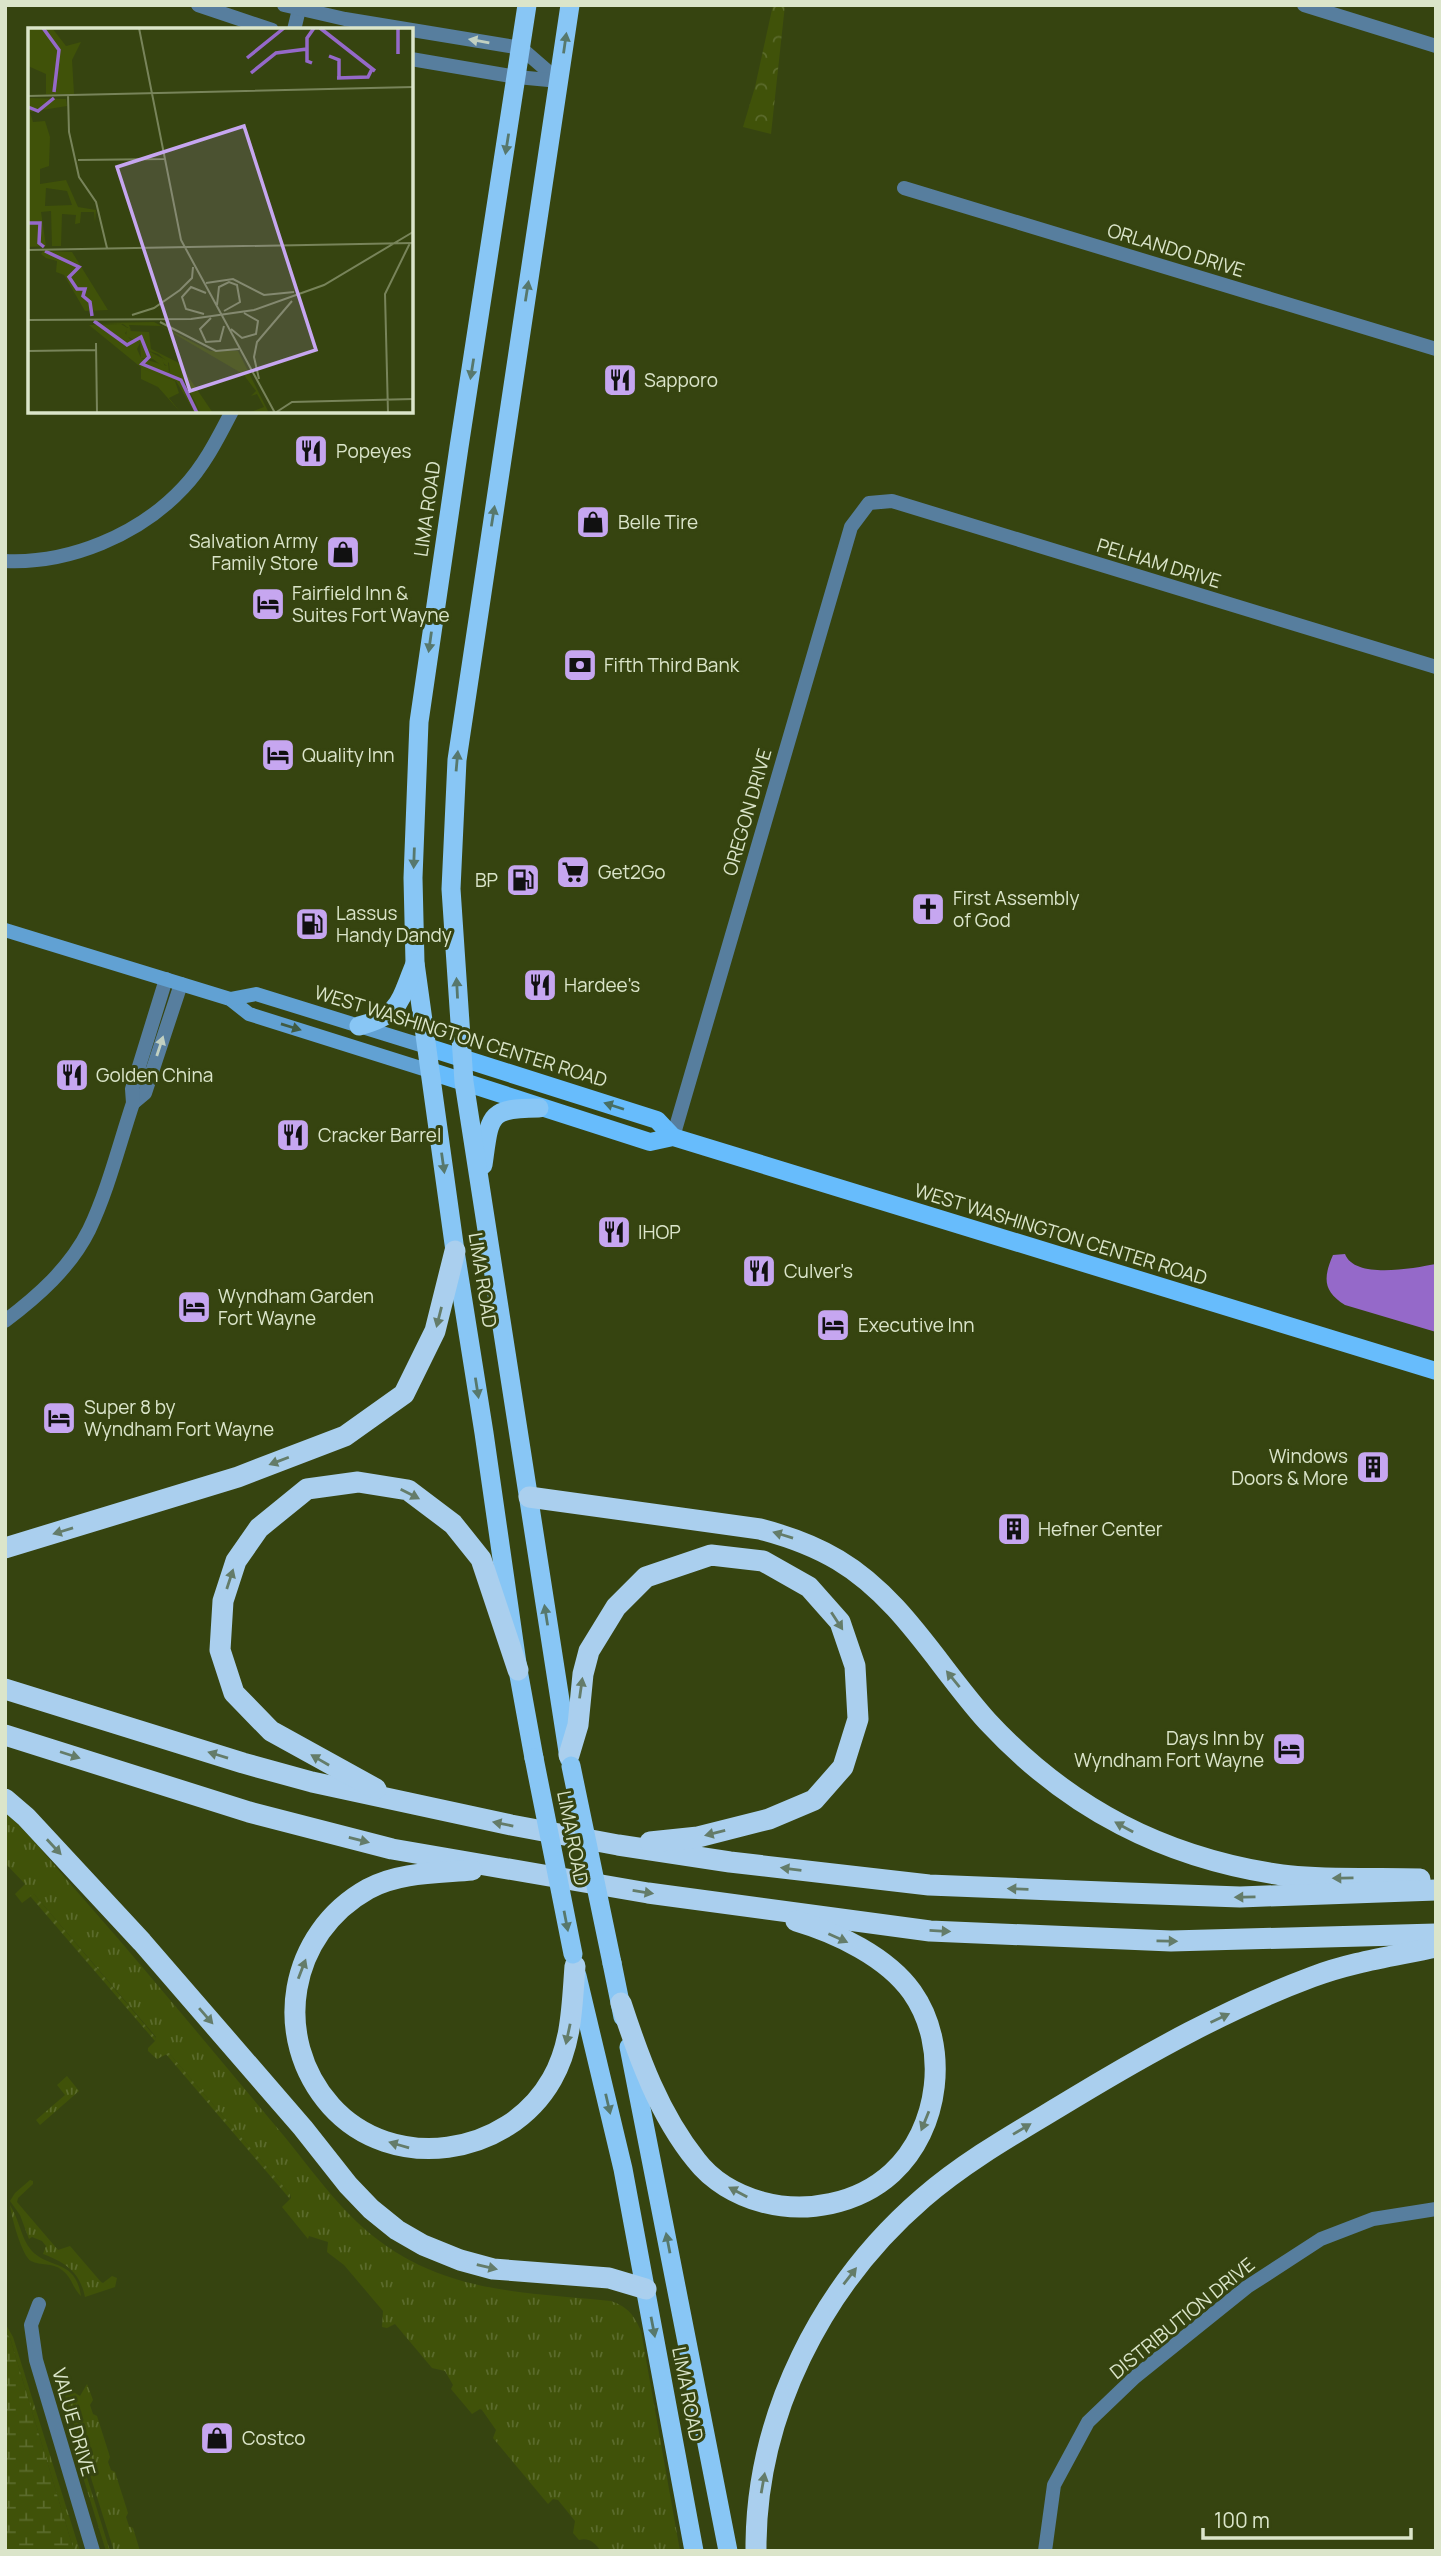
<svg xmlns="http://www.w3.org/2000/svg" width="1441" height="2556" font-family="Manrope,sans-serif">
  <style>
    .grass { fill: url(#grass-tufts) }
    .forest { fill: url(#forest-crowns) }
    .wetland { fill: url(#wetland-marsh) }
    .garden { fill: url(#garden-furrows) }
    .water { fill: #9569c9 }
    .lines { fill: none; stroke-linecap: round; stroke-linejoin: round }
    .minor { stroke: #577e9e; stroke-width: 14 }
    .tertiary { stroke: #577e9e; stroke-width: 14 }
    .secondary { stroke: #61a1d3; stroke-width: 14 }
    .primary { stroke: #67bcfc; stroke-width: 18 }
    .trunk { stroke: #88c6f5; stroke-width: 19 }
    .motorway { stroke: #aacfee; stroke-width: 21 }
    .trunk-bridge { stroke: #88c6f5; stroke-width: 19 }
    .oneway { fill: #c1d0c1 }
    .oneway2 { fill: #57786c }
    .oneway3 { fill: #415b41 }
    .oneway4 { fill: #476e63 }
    .oneway5 { fill: #647c69 }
    .labels { text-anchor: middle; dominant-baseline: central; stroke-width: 6; stroke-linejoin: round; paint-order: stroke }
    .street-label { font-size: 19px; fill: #dbe5ca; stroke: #364410 }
    .poi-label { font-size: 19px; fill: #dbe5ca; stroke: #364410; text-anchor: start }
    .inset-river { fill: none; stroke: #9569c9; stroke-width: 3.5 }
    .inset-road { fill: none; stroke: #78845a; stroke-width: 2 }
    .view { fill: #c6a6f0; fill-opacity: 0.15; stroke: #c6a6f0; stroke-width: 3.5 }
    .inset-edge { fill: none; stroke: #dbe5ca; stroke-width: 3.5 }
  </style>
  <defs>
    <pattern id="grass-tufts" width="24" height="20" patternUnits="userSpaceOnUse" patternTransform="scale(1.75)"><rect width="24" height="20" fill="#405209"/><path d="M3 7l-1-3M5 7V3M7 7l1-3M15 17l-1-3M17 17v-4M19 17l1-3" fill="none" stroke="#5b6b2c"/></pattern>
    <pattern id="forest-crowns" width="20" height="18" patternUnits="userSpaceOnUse" patternTransform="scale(1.75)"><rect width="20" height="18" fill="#405209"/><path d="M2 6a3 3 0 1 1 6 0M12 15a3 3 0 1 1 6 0" fill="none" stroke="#5b6b2c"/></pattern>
    <pattern id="wetland-marsh" width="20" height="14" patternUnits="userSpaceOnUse" patternTransform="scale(1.75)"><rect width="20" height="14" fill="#405209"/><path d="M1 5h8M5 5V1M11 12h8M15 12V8" fill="none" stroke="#5b6b2c"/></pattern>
    <pattern id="garden-furrows" width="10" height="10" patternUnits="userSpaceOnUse" patternTransform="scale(1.75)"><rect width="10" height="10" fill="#405209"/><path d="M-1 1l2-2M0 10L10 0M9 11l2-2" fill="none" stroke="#5b6b2c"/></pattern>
  </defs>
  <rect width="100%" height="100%" fill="#364410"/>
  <g class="grass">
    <path d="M5 1812C35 1839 60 1873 87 1903 152 1977 215 2054 279 2130 324 2184 353 2233 419 2265 480 2294 545 2294 611 2301 628 2307 634 2315 641 2331L680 2551H601C595 2543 589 2537 579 2540L573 2533 575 2521 558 2500 553 2499 548 2504 493 2438 496 2430 482 2410 480 2409 472 2414 451 2389 453 2385 445 2371 432 2368 395 2324 387 2328 382 2327 383 2311 344 2265 327 2252 328 2242 309 2236 308 2239 282 2207 291 2198 290 2194 169 2053 157 2059 148 2051V2048L155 2041 156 2037 34 1894 22 1903 15 1894 25 1884 5 1863Z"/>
    <path d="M67 2076 79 2091 40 2125 36 2120 65 2095 57 2085Z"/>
    <path d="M30 2180 33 2181V2184L18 2198 17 2202 58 2250 70 2246 101 2282 103 2283 112 2276 117 2278 115 2287 85 2297C80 2272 65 2262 43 2254L46 2246 42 2241 32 2237 29 2239 20 2215 10 2201 15 2193Z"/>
    <path d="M10 2205C19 2219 21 2238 31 2250 49 2270 75 2258 81 2296 73 2289 72 2277 62 2270 52 2262 41 2266 31 2261 22 2256 11 2216 10 2205Z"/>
    <path d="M5 2323 13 2337 80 2551H74L10 2338 5 2331Z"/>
    <path d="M87 2384 93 2400 90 2405 93 2414 97 2416 110 2457 108 2462 111 2470 115 2472 128 2513 126 2517 129 2526 133 2528 140 2551H114L63 2389 65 2387 80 2396Z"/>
    <path d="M61 2394 110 2551H106L60 2403Z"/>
  </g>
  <path class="forest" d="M773 5H785L771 134 743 127 755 87Z"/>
  <path class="wetland" d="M5 2331 10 2338 74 2551H5Z"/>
  <g class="garden">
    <path d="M34 1894 156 2038 155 2041 30 1896Z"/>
    <path d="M165 2053H169L290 2194V2199Z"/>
  </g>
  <path class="water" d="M1345 1254C1355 1280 1414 1268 1436 1264V1332L1345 1305C1323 1291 1323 1278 1333 1255Z"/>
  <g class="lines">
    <g class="minor">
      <path d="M1304 5 1436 46"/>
      <path d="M294 30 300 5"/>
      <path d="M904 188 1436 349"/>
      <path d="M5 561C69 564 139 535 183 488 204 466 218 438 232 411"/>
      <path d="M133 1103 145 1093 181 984"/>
      <path d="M673 1137 851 527 869 503 892 501 1436 667"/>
      <path d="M5 1321C38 1296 70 1268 89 1230 108 1190 119 1145 133 1103L132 1089 166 979"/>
      <path d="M39 2304 31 2325 36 2360 93 2551"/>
      <path d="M1045 2551 1054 2485 1088 2422 1135 2377 1247 2287 1321 2239 1373 2219 1436 2209"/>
    </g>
    <g class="tertiary">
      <path d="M198 5 272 30"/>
      <path d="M284 5 345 19 521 48 559 81"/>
      <path d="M411 59 517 77 559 81"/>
    </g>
    <g class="secondary">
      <path d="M5 930 230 999 249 1014 430 1071"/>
      <path d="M230 999 256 994 427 1047"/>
    </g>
    <g class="primary">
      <path d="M427 1047 657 1120 673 1137"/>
      <path d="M430 1071 650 1142 673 1137 1436 1371"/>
    </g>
    <g class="trunk">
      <path d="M527 5 459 447 419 722 413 878 415 963 455 1251 484 1433 518 1670 534 1758"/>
      <path d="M359 1026C401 1015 399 1002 415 964"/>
      <path d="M483 1165C490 1116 487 1108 539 1108"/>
      <path d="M569 1758 464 1082 451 889 457 760 570 5"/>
      <path d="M612 1963 623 2017"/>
      <path d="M577 1976 623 2169 694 2551"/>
      <path d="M629 2047 728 2551"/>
    </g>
    <g class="motorway">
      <path d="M529 1497 760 1529C787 1536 813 1545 838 1560 902 1598 939 1668 988 1722 1069 1809 1165 1858 1282 1875 1328 1881 1374 1877 1420 1879"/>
      <path d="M5 1548 238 1477 345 1436 404 1394 435 1331 455 1251"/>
      <path d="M5 1689 243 1763 312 1782 511 1825 618 1845 730 1862 929 1885 1128 1893 1240 1897 1436 1890"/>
      <path d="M5 1735 249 1812 392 1849 648 1893 930 1931 1171 1941 1436 1934"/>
      <path d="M569 1755 578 1725 583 1674 589 1651 616 1607 646 1577 711 1555 763 1561 809 1587 840 1622 855 1666 858 1719 843 1767 814 1800 769 1819 698 1837 650 1842"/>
      <path d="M376 1789 271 1731 234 1693 220 1650 223 1601 236 1561 259 1528 307 1489 358 1482 408 1490 453 1524 481 1559 518 1670"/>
      <path d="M5 1799 26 1817 142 1942 303 2128 348 2185 371 2209 397 2230 423 2245 460 2260 493 2269 609 2278 646 2289"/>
      <path d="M472 1870C439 1873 398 1872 368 1889 289 1933 270 2037 331 2106 392 2174 508 2157 552 2079 572 2044 572 2005 575 1966"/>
      <path d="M621 2003C639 2058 659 2114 696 2160 712 2181 737 2195 762 2202 806 2214 858 2204 892 2173 940 2129 950 2046 912 1992 887 1957 837 1933 796 1921"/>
      <path d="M756 2551C755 2416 822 2285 923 2198 968 2159 1021 2130 1072 2099 1148 2053 1229 2008 1312 1977 1351 1962 1395 1956 1436 1947"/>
    </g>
    <g class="trunk-bridge">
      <path d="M534 1758 573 1954"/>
      <path d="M571 1766 612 1963"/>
    </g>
  </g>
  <defs><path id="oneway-solid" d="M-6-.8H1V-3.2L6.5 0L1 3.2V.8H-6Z" transform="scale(1.75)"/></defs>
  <g class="oneway">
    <use href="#oneway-solid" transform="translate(479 41) rotate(-170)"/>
    <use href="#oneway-solid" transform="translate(160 1046) rotate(-72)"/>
  </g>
  <g class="oneway2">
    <use href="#oneway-solid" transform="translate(565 43) rotate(-82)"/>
    <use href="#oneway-solid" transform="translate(507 144) rotate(99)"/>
    <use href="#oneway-solid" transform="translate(527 291) rotate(-81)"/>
    <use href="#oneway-solid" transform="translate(472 369) rotate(99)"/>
    <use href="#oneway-solid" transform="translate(493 516) rotate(-81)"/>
    <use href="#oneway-solid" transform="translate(430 642) rotate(98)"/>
    <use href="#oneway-solid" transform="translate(457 761) rotate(-85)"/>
    <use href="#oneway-solid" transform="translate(414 858) rotate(92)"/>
    <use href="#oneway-solid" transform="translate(457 988) rotate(-93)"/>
    <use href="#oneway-solid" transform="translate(443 1163) rotate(82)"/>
    <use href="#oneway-solid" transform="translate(477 1388) rotate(81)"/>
    <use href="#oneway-solid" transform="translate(546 1615) rotate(-99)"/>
    <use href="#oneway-solid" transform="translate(566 1921) rotate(79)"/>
    <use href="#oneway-solid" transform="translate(608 2104) rotate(77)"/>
    <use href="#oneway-solid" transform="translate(668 2243) rotate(-101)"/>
    <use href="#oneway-solid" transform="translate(653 2327) rotate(79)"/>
  </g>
  <use class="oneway3" href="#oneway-solid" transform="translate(291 1027) rotate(17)"/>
  <use class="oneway4" href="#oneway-solid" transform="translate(614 1106) rotate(-162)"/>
  <g class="oneway5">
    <use href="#oneway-solid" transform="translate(439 1317) rotate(104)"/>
    <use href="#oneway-solid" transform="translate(279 1461) rotate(159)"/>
    <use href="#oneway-solid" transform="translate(410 1494) rotate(27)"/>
    <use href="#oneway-solid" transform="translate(63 1531) rotate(163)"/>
    <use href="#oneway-solid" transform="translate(783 1535) rotate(-163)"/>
    <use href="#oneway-solid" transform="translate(230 1579) rotate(-72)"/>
    <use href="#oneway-solid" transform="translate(837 1621) rotate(57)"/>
    <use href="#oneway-solid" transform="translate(953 1679) rotate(-129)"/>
    <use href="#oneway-solid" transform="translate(581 1688) rotate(-82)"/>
    <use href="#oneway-solid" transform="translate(70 1755) rotate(18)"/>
    <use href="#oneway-solid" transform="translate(218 1755) rotate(-163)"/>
    <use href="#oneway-solid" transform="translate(320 1760) rotate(-150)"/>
    <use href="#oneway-solid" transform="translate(503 1824) rotate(-169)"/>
    <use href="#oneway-solid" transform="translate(1124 1827) rotate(-151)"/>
    <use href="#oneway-solid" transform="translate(715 1833) rotate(166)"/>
    <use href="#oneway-solid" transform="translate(359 1840) rotate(14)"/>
    <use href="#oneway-solid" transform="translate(54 1847) rotate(47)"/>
    <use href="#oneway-solid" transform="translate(791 1869) rotate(-173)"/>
    <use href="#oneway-solid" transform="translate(1343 1878) rotate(179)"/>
    <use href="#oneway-solid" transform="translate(1018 1889) rotate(-178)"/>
    <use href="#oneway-solid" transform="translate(643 1892) rotate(9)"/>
    <use href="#oneway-solid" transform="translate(1245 1897) rotate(179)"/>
    <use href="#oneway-solid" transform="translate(940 1931) rotate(3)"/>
    <use href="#oneway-solid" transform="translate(838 1938) rotate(24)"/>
    <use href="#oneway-solid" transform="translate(1167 1941) rotate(1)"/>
    <use href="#oneway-solid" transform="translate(302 1969) rotate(-69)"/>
    <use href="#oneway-solid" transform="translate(206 2016) rotate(49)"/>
    <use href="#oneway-solid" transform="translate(1220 2018) rotate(-25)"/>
    <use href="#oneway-solid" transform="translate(568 2034) rotate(102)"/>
    <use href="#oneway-solid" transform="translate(925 2121) rotate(112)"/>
    <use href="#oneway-solid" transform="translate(1022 2129) rotate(-31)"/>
    <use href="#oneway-solid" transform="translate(399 2145) rotate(-164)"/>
    <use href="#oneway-solid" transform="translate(738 2192) rotate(-152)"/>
    <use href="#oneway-solid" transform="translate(487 2267) rotate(13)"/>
    <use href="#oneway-solid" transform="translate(850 2276) rotate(-52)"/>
    <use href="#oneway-solid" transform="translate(763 2483) rotate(-80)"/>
  </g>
  <defs>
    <g id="restaurant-square" transform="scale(1.75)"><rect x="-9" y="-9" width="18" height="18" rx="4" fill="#c6a6f0" stroke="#364410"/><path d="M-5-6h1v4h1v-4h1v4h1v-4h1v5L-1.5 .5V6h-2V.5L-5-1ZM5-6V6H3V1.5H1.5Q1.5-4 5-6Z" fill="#111"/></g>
    <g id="shop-square" transform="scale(1.75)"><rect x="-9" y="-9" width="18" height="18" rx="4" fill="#c6a6f0" stroke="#364410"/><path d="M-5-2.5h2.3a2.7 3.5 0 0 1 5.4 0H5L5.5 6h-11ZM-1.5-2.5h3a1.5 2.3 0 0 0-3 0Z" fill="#111"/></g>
    <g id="hotel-square" transform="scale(1.75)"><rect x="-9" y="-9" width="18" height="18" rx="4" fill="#c6a6f0" stroke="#364410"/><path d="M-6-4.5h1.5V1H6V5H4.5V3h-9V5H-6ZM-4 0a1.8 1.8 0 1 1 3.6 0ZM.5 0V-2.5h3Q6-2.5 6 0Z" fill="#111"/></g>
    <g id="bank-square" transform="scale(1.75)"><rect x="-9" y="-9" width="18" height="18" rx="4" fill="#c6a6f0" stroke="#364410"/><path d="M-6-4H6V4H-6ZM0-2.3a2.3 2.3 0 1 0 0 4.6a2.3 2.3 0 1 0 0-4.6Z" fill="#111"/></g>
    <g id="supermarket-square" transform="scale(1.75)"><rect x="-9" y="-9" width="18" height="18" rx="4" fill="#c6a6f0" stroke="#364410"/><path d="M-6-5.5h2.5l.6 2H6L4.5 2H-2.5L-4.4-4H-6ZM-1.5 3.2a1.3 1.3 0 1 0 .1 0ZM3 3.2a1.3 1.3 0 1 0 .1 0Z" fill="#111"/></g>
    <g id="fuel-square" transform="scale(1.75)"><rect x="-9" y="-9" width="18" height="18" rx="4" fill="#c6a6f0" stroke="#364410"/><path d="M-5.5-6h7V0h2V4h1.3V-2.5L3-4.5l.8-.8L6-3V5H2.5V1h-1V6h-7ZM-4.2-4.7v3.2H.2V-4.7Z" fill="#111"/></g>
    <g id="church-square" transform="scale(1.75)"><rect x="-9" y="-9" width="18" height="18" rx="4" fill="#c6a6f0" stroke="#364410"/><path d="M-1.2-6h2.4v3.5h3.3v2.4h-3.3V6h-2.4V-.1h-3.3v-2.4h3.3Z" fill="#111"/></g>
    <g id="building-square" transform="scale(1.75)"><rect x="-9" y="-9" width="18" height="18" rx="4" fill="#c6a6f0" stroke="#364410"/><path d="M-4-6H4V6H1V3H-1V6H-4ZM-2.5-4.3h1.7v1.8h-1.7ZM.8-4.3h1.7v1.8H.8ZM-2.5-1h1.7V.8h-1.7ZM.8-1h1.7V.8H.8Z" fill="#111"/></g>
  </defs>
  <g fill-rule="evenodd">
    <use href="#restaurant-square" x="620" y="380"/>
    <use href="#restaurant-square" x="311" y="451"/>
    <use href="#shop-square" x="593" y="522"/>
    <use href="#shop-square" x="343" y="552"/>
    <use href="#hotel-square" x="268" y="604"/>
    <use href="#bank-square" x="580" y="665"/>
    <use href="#hotel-square" x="278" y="755"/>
    <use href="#supermarket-square" x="573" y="872"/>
    <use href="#fuel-square" x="523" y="880"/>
    <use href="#church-square" x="928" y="909"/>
    <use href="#fuel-square" x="312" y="924"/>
    <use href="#restaurant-square" x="540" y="985"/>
    <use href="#restaurant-square" x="72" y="1075"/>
    <use href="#restaurant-square" x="293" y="1135"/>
    <use href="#restaurant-square" x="614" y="1232"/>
    <use href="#restaurant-square" x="759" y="1271"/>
    <use href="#hotel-square" x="194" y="1307"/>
    <use href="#hotel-square" x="833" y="1325"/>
    <use href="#hotel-square" x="59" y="1418"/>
    <use href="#building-square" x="1373" y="1467"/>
    <use href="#building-square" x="1014" y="1529"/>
    <use href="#hotel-square" x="1289" y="1749"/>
    <use href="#shop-square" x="217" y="2438"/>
  </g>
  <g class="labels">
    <g class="street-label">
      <text transform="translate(1176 250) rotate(17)">ORLANDO DRIVE</text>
      <text transform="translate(427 509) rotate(-82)">LIMA ROAD</text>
      <text transform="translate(1159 563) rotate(17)">PELHAM DRIVE</text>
      <text transform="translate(747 812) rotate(-74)">OREGON DRIVE</text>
      <text transform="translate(461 1036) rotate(17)">WEST WASHINGTON CENTER ROAD</text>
      <text transform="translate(1061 1234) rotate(17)">WEST WASHINGTON CENTER ROAD</text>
      <text transform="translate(483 1280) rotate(81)">LIMA ROAD</text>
      <text transform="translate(573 1838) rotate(79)">LIMA ROAD</text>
      <text transform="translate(1182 2318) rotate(-39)">DISTRIBUTION DRIVE</text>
      <text transform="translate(688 2394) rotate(79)">LIMA ROAD</text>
      <text transform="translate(74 2422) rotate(74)">VALUE DRIVE</text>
    </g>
    <g class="poi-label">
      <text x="644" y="380">Sapporo</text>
      <text x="336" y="451">Popeyes</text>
      <text x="618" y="522">Belle Tire</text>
      <text x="318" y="541" text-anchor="end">Salvation Army<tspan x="318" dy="22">Family Store</tspan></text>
      <text x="292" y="593">Fairfield Inn &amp;<tspan x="292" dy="22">Suites Fort Wayne</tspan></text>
      <text x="604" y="665">Fifth Third Bank</text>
      <text x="302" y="755">Quality Inn</text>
      <text x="598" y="872">Get2Go</text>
      <text x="498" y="880" text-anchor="end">BP</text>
      <text x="953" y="898">First Assembly<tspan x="953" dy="22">of God</tspan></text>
      <text x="336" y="913">Lassus<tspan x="336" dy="22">Handy Dandy</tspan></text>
      <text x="564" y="985">Hardee's</text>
      <text x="96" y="1075">Golden China</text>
      <text x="318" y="1135">Cracker Barrel</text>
      <text x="638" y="1232">IHOP</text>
      <text x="784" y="1271">Culver's</text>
      <text x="218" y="1296">Wyndham Garden<tspan x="218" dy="22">Fort Wayne</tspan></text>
      <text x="858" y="1325">Executive Inn</text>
      <text x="84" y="1407">Super 8 by<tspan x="84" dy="22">Wyndham Fort Wayne</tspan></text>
      <text x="1348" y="1456" text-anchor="end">Windows<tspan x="1348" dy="22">Doors &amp; More</tspan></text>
      <text x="1038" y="1529">Hefner Center</text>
      <text x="1264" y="1738" text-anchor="end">Days Inn by<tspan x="1264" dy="22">Wyndham Fort Wayne</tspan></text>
      <text x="242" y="2438">Costco</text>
    </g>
  </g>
  <g transform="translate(28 28)">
    <rect width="385" height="385" fill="#364410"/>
    <path d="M126 294 182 323H210L240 383 238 384 220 385 236 379 229 366 223 368 228 363 215 346 133 298 101 297 103 302 95 296 70 295ZM113 339 147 353 151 365 141 370 153 385 130 359 113 351Z" fill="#405209"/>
    <path d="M0 0H24L38 18 53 14 44 32 46 66H18V46L0 38ZM0 70 38 71 39 78 2 84 5 94 17 93 22 109 21 138 12 141V156L38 152 50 179 68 182 67 195 66 184H53L52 195 47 196 48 187 34 186 33 218H24L23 183 13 184 18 218 0 219ZM18 160 39 163 44 177 17 178ZM15 223 44 224 80 282 57 283 36 247 28 244 29 233 18 230 13 226ZM93 296 101 301 97 305 102 311 112 315 109 321 113 330 139 338 120 323 140 333 141 344 153 349 172 385 166 383 148 353 115 341 61 297Z" fill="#405209" fill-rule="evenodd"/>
    <path d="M99 300H97H101L103 303 121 304 123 321 151 335 185 385 172 384 156 352 142 345 141 335 130 326 121 323 134 331 138 341 125 331 113 330 112 315 98 308Z" fill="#405209"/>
    <path class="inset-river" d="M15 0 31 22 26 64M292 0 347 43M370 0V26M301 28 311 32V50M219 30 256 0M284 35 279 33V10L286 0M223 45 248 25 279 21M309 50 340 49 344 41M0 79 10 83 26 70M0 195H12L11 215 16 219M17 223 51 239 41 249 49 261H57L55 268 62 274 64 288M66 293 99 317 113 309 121 329 114 336 153 352 169 385"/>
    <path class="inset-road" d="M111 0 153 212 247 385M40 67 41 104 51 149 68 174 79 220M0 68 385 59M50 132 136 131M0 222 385 215M178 255 205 251 236 267 266 264M189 277 191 259 201 254 209 257 212 274 196 283M176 286 158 281 154 269 163 259 178 265M104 287 126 280 152 262 164 250 165 239M183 290 172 301 178 314 192 313 196 298M0 292 163 291 226 282 296 257 385 204M132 294 188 323 211 321M203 301 214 310 228 306 230 293 216 285M68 315 69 385M0 323 68 322M231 351 226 329 229 314 264 273M247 385 264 374 385 371M360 385 357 266 382 215"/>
    <path class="view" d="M216 98 288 322 162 363 89 139Z"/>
    <rect width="385" height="385" class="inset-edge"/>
  </g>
  <rect width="1441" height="2556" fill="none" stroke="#dbe5ca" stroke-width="14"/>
  <path d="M1203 2528v10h208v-10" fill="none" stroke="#dbe5ca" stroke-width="3.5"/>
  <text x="1214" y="2528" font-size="21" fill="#dbe5ca" stroke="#364410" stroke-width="5" paint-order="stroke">100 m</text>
</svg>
